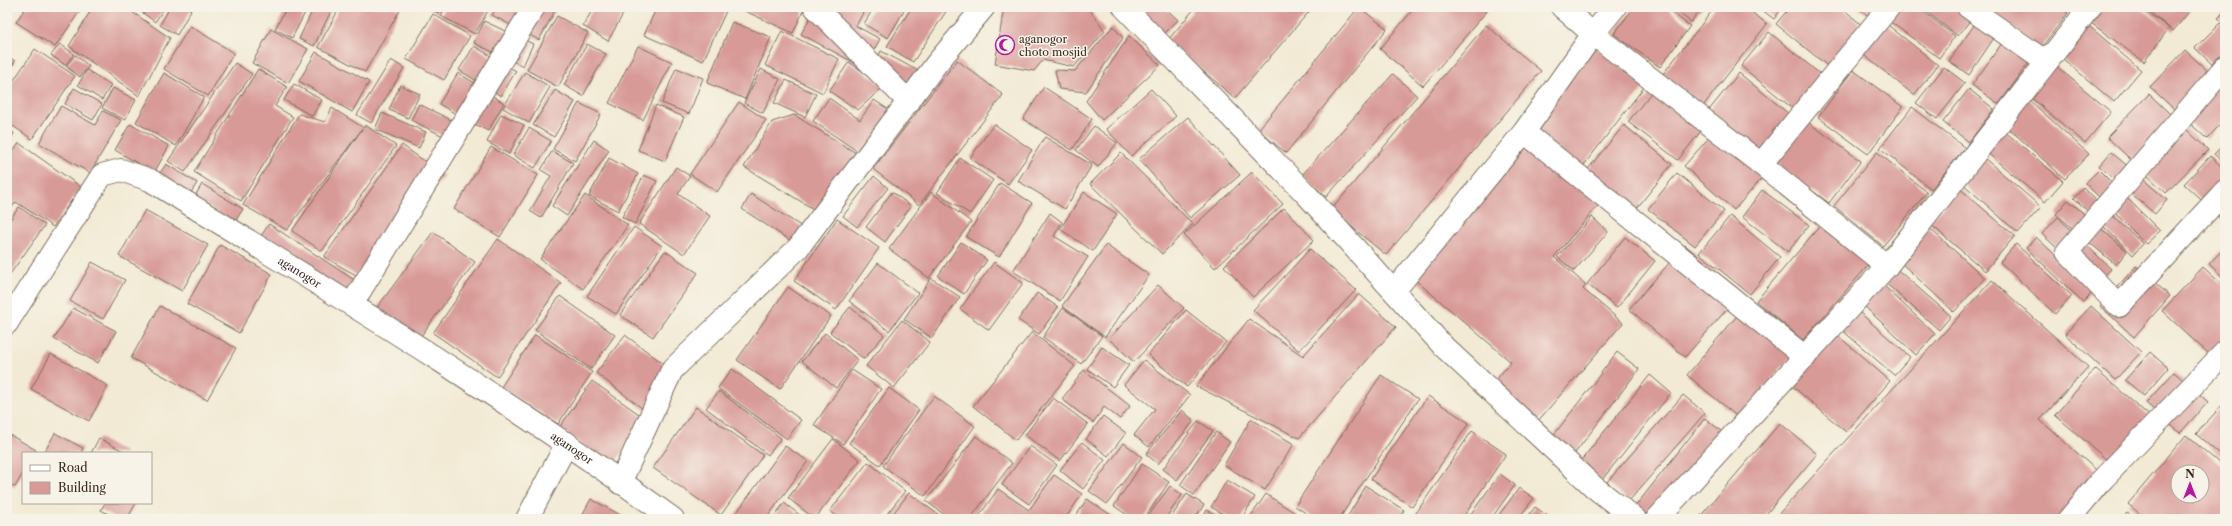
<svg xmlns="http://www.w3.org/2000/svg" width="2232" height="526" font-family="'Libre Caslon Text',serif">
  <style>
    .building { fill: #d89a97; fill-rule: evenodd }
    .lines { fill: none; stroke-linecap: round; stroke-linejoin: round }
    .minor-casing { stroke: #7b6d5e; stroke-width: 24 }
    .minor { stroke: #fff; stroke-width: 22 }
    .labels { text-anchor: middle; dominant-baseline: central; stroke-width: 3; stroke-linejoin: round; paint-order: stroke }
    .poi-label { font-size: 11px; fill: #3b2a1e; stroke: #f7f3e8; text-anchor: start }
    .street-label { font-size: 11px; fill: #3b2a1e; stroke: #f7f3e8 }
  </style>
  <rect width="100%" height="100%" fill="#f7f3e8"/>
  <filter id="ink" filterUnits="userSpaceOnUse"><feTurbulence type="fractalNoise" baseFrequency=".025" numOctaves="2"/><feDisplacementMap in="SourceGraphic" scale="8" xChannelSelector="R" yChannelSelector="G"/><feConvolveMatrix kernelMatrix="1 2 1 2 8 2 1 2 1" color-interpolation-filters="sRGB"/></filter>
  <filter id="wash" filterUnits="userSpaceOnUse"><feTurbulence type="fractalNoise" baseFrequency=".012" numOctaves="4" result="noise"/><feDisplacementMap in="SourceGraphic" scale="16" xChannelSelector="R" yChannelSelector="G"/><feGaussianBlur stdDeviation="0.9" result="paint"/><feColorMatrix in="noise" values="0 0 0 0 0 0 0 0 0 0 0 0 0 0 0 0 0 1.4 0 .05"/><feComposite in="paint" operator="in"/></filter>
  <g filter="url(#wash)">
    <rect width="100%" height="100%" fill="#f2ead4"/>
    <g id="blocks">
      <g class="building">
        <path d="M26 7H81L82 8 55 47 16 22Z"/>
        <path d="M93 7H125L170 38 139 96 69 46Z"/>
        <path d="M141 7H165L155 22 139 10Z"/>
        <path d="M170 7H187L191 10 177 35 160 25Z"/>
        <path d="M287 7H308L292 38 275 29Z"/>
        <path d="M314 7H321L331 11 314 46 299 39Z"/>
        <path d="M340 7H394L400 10 365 72 318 47Z"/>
        <path d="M427 7H441L438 13Z"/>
        <path d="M445 7H490L475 34 441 16Z"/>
        <path d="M497 7H557L539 40 492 15Z"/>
        <path d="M594 7H627L608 41 583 26Z"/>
        <path d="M657 7H728L703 61 644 35Z"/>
        <path d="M736 7H805L793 33Z"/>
        <path d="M816 7H866L856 26 880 39 864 68 801 34Z"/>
        <path d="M874 7H906L888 38 864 24Z"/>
        <path d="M912 7H949L913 62 887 46Z"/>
        <path d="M1004 7H1074L1090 10 1105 31 1074 67 1043 60 1034 71 995 64Z"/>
        <path d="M1147 7H1164L1178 20 1161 37 1139 16Z"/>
        <path d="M1196 7H1313L1235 98 1167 41Z"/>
        <path d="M1359 7 1387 29 1286 153 1258 130Z"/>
        <path d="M1415 7H1483L1487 11 1423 86 1380 49Z"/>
        <path d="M1634 7H1665L1690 26 1660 67 1614 34Z"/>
        <path d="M1670 7H1703L1691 22Z"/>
        <path d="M1715 7H1745L1767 24 1703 106 1663 74Z"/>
        <path d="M1758 7H1783L1774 19Z"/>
        <path d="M1790 7H1841L1864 27 1830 68 1776 24Z"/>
        <path d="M1857 7H1879L1871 18Z"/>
        <path d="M1898 7H1917L1955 36 1939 58 1888 20Z"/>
        <path d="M1920 7H1965L1975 14 1958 36Z"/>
        <path d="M1987 7H2059L2068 13 2038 52 1984 11Z"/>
        <path d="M2064 7H2077L2072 13Z"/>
        <path d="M2097 7H2140L2169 28 2144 62 2087 20Z"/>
        <path d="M2144 7H2193L2173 31Z"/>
        <path d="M2225 11V24L2218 18Z"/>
        <path d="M433 14 470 36 444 80 406 59Z"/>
        <path d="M557 16 588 33 558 87 527 70Z"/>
        <path d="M484 21 533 44 523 66 474 43Z"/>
        <path d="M1977 21 1996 35 1969 75 1949 61Z"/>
        <path d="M2083 21 2141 70 2114 102 2056 53Z"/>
        <path d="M732 22 771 37 745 99 707 83Z"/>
        <path d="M1884 22 1938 65 1914 95 1860 52Z"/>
        <path d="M2220 23 2225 28V68L2220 72 2195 48Z"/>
        <path d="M1486 25 1541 71 1386 255 1331 210Z"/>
        <path d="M190 26 234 53 208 96 164 69Z"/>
        <path d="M1113 26 1123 38 1086 92 1059 89 1055 70 1075 71Z"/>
        <path d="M271 29 308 49 288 83 252 63Z"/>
        <path d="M782 31 839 59 823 93 765 65Z"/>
        <path d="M1769 32 1826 79 1798 113 1741 66Z"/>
        <path d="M1129 36 1160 65 1102 120 1086 101Z"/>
        <path d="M2005 39 2032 58 1999 104 1972 85Z"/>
        <path d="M60 44 74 54 65 65 51 55Z"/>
        <path d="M587 44 606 54 583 96 564 85Z"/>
        <path d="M474 46 516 71 501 96 459 70Z"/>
        <path d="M638 46 672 62 643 120 609 103Z"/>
        <path d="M1595 47 1645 86 1580 170 1530 132Z"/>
        <path d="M35 49 75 76 32 139 7 122V90Z"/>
        <path d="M2185 50 2225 87V119L2207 139 2150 87Z"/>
        <path d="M881 51 930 77 920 96 871 70Z"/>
        <path d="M316 52 369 82 352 112 299 81Z"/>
        <path d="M75 55 89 66 80 77 66 66Z"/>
        <path d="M7 56 15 61 7 75Z"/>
        <path d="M391 60 404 68 371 123 357 115Z"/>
        <path d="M957 60 1003 95 919 205 873 169Z"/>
        <path d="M849 62 884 86 858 110 829 91Z"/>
        <path d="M235 63 252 74 185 172 168 161Z"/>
        <path d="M2055 65 2111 112 2085 143 2029 96Z"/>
        <path d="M1944 67 1965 83 1937 119 1916 103Z"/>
        <path d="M676 68 703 78 689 114 662 103Z"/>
        <path d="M258 69 287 87 275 106 293 117 241 201 194 172Z"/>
        <path d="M761 69 780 79 763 113 744 103Z"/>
        <path d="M87 70 111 85 102 100 78 85Z"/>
        <path d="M1853 70 1903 107 1868 154 1818 117Z"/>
        <path d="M525 72 550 87 529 123 503 108Z"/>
        <path d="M164 73 204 97 176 146 136 122Z"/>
        <path d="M458 73 480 86 461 117 439 104Z"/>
        <path d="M1739 73 1795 119 1760 160 1705 115Z"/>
        <path d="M1393 74 1417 96 1326 197 1302 175Z"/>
        <path d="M786 80 816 94 805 117 774 103Z"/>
        <path d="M294 84 322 100 312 116 284 100Z"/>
        <path d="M400 85 420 94 408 118 389 110Z"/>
        <path d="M1044 87 1092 119 1072 150 1023 119Z"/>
        <path d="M74 88 102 104 93 120 65 104Z"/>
        <path d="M113 88 136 100 125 120 102 108Z"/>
        <path d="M1151 89 1176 116 1131 156 1106 129Z"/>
        <path d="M1969 89 1994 109 1969 142 1943 122Z"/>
        <path d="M555 90 575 102 554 137 533 125Z"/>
        <path d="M484 91 504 103 488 131 467 120Z"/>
        <path d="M1651 93 1701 131 1678 160 1628 122Z"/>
        <path d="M2149 94 2208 150 2166 193 2107 137Z"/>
        <path d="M829 98 860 120 874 100 900 117 870 160 813 121Z"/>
        <path d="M2028 99 2089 154 2065 179 2005 125Z"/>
        <path d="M739 102 766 120 717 192 690 174Z"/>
        <path d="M579 103 601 114 575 161 553 149Z"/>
        <path d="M419 104 451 120 443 136 411 120Z"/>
        <path d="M656 105 684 117 665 161 638 150Z"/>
        <path d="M61 106 95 125 103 111 121 120 90 173 39 143Z"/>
        <path d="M1912 107 1965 148 1931 189 1880 148Z"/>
        <path d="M332 108 364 128 365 125 396 146 322 251 292 231 362 129 287 230 243 205 299 114 325 122Z"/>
        <path d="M382 113 426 132 419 148 375 129Z"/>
        <path d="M501 114 524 125 509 154 487 142Z"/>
        <path d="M794 115 861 156 825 216 744 167 772 122Z"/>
        <path d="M1188 117 1240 175 1190 218 1139 159Z"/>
        <path d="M1805 120 1861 161 1829 203 1773 162Z"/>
        <path d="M130 124 169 146 154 173 115 150Z"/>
        <path d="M994 124 1032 150 1008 184 970 158Z"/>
        <path d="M1624 125 1672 164 1637 208 1588 169Z"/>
        <path d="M1094 126 1117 143 1098 167 1076 150Z"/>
        <path d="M529 128 551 141 535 168 513 155Z"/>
        <path d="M7 129 14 133 7 145Z"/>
        <path d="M2003 130 2063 181 2045 202 1985 151Z"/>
        <path d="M1714 132 1764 176 1734 210 1684 166Z"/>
        <path d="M1045 137 1092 165 1065 209 1018 181Z"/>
        <path d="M594 140 609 150 567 216 552 206Z"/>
        <path d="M1532 141 1602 201 1554 257 1586 285 1583 289 1623 323 1537 422 1493 383 1511 362 1413 278Z"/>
        <path d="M19 143 81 187 53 227 16 202 7 214V194L9 191 7 189V184L10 180 7 177V161Z"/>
        <path d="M2225 143V164L2214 154Z"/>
        <path d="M402 145 445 176 356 275 324 257Z"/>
        <path d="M491 147 538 175 500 237 454 209Z"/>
        <path d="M552 151 573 163 541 218 530 211 551 176 541 170Z"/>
        <path d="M1877 152 1927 192 1883 246 1834 206Z"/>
        <path d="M2111 152 2167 200 2155 214 2099 166Z"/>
        <path d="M1121 153 1193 224 1162 254 1090 184Z"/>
        <path d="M2210 156 2225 170V222L2184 184Z"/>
        <path d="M1983 157 2041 207 2018 233 1961 182Z"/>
        <path d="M609 158 638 174 618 211 589 196Z"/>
        <path d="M960 158 993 180 970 214 937 193Z"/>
        <path d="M166 164 197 183 189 196 158 176Z"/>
        <path d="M676 167 690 176 678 194 710 216 684 254 639 224Z"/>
        <path d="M2099 170 2160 231 2146 244 2085 183Z"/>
        <path d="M1252 172 1283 204 1215 268 1184 235Z"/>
        <path d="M1677 173 1724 211 1695 246 1648 209Z"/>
        <path d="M644 175 657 181 635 224 622 217Z"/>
        <path d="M874 176 888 188 857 227 843 216Z"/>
        <path d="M1000 183 1032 203 999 257 966 237Z"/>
        <path d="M202 184 243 209 234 223 194 198Z"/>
        <path d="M1959 188 2015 236 1985 271 1929 223Z"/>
        <path d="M2083 188 2143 244 2133 255 2074 198Z"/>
        <path d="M1762 190 1809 225 1788 252 1742 217Z"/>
        <path d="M892 192 911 206 885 242 866 227Z"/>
        <path d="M931 192 971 222 929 278 889 249Z"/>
        <path d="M1084 192 1117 214 1093 251 1060 229Z"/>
        <path d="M751 194 810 232 800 247 742 209Z"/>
        <path d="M585 195 628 225 583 289 540 259Z"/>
        <path d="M2068 200 2127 251 2116 265 2056 214Z"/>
        <path d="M19 207 45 225 8 277 7 224Z"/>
        <path d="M1284 208 1314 240 1253 297 1224 266Z"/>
        <path d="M145 210 208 245 182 291 119 256Z"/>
        <path d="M1050 213 1062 222 1054 236 1088 257 1060 301 1013 271Z"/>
        <path d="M1730 216 1780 257 1750 294 1699 253Z"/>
        <path d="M1592 217 1608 232 1574 271 1557 257Z"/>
        <path d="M2058 217 2111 269 2096 285 2042 234Z"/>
        <path d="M837 219 879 248 836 310 794 281Z"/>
        <path d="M1824 221 1872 261 1803 340 1756 301Z"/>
        <path d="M269 224 371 291 360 305 259 239Z"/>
        <path d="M634 227 662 246 616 314 587 296Z"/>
        <path d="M1928 227 1985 278 1954 312 1898 260Z"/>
        <path d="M433 232 475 262 418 340 376 309Z"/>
        <path d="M1625 237 1655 261 1617 308 1587 284Z"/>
        <path d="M2036 237 2094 291 2083 302 2026 248Z"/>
        <path d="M498 239 561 283 497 377 433 333Z"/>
        <path d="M961 242 987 260 964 294 938 276Z"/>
        <path d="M2016 244 2072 296 2055 314 2000 262Z"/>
        <path d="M220 245 272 274 239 333 187 304Z"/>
        <path d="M1106 245 1149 275 1105 337 1062 306Z"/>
        <path d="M1685 245 1741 293 1685 357 1629 309Z"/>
        <path d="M2225 247V279L2209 264Z"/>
        <path d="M1310 249 1356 290 1299 351 1253 310Z"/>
        <path d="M665 251 698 273 653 337 620 315Z"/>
        <path d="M92 262 125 280 103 319 70 301Z"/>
        <path d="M994 262 1023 283 989 330 960 309Z"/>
        <path d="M878 263 918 293 889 331 849 301Z"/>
        <path d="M1893 266 1951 316 1939 330 1881 279Z"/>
        <path d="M2136 266 2170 296 2134 337 2100 306Z"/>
        <path d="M2203 267 2225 287V362L2222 366 2162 311Z"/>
        <path d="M931 278 960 297 932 338 904 319Z"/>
        <path d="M1992 280 2088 367 2040 420 2112 484 2081 519H1774Z"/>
        <path d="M1881 283 1935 334 1916 355 1861 303Z"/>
        <path d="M1158 285 1184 308 1134 362 1109 339Z"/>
        <path d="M788 287 831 316 780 389 737 360Z"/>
        <path d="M1037 293 1058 307 1039 334 1018 320Z"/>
        <path d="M1359 294 1396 327 1299 438 1196 386 1249 319 1303 356Z"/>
        <path d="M560 296 615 335 591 369 535 330Z"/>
        <path d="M160 306 236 348 207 400 131 358Z"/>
        <path d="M2091 306 2141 352 2115 380 2065 334Z"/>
        <path d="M850 307 884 335 864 359 830 332Z"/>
        <path d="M73 308 116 331 98 363 54 339Z"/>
        <path d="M1063 308 1102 336 1081 364 1043 337Z"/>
        <path d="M1186 310 1226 342 1187 387 1148 355Z"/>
        <path d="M1742 310 1794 353 1739 418 1687 375Z"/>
        <path d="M1859 312 1910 357 1894 375 1842 330Z"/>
        <path d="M902 320 930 342 894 388 866 366Z"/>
        <path d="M1032 332 1075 366 1016 440 973 406Z"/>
        <path d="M825 333 858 360 836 388 802 361Z"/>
        <path d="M1836 334 1890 381 1846 432 1791 385Z"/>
        <path d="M535 335 592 372 558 424 501 387Z"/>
        <path d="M625 335 676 373 647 412 596 373Z"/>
        <path d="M1102 347 1129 365 1113 387 1087 369Z"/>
        <path d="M1617 352 1639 369 1572 457 1550 440Z"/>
        <path d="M2150 352 2168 368 2144 396 2125 380Z"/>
        <path d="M51 354 108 386 89 421 31 389Z"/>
        <path d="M1144 360 1190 395 1149 447 1134 435 1155 409 1124 385Z"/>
        <path d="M732 369 801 420 787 439 718 388Z"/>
        <path d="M2095 369 2160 425 2120 471 2055 415Z"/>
        <path d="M852 370 881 389 843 444 814 425Z"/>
        <path d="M1084 370 1130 406 1120 419 1104 407 1093 423 1062 399Z"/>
        <path d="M2174 372 2208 402 2180 433 2146 403Z"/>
        <path d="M1381 375 1418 399 1339 519H1315L1295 506Z"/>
        <path d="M1650 375 1671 393 1601 481 1579 463Z"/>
        <path d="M592 381 646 419 613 466 559 428Z"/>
        <path d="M889 388 919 410 880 465 849 443Z"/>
        <path d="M719 391 781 438 768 455 706 408Z"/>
        <path d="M1683 395 1705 413 1629 501 1607 482Z"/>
        <path d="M934 396 975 426 925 496 883 466Z"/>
        <path d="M1428 396 1469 423 1412 507 1371 479Z"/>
        <path d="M1053 398 1088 424 1060 461 1025 435Z"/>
        <path d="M2225 402V459L2196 434Z"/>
        <path d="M696 407 763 455 721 515 653 468Z"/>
        <path d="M1182 410 1194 421 1158 464 1146 454Z"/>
        <path d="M1103 416 1126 433 1108 456 1086 439Z"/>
        <path d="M1705 418 1732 440 1648 519 1634 508Z"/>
        <path d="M1251 419 1294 444 1265 490 1224 465Z"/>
        <path d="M1198 421 1213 431 1177 480 1163 469Z"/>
        <path d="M1780 423 1817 454 1762 519H1698Z"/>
        <path d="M1472 431 1506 454 1462 519H1412Z"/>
        <path d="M1216 432 1230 442 1194 495 1180 485Z"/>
        <path d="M55 433 83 448 81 453H44Z"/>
        <path d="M10 435 36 450 34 453H23V473L15 487 7 483V442Z"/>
        <path d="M2186 435 2225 468V519H2146L2128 504ZM2178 472H2202V496H2178Z"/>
        <path d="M976 436 1012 463 970 519H950L926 501Z"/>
        <path d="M99 438 125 452V453H91Z"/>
        <path d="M833 439 860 460 815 519 788 498Z"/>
        <path d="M1082 442 1105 460 1083 489 1060 470Z"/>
        <path d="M1124 443 1142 457 1107 504 1089 491Z"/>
        <path d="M785 446 808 461 766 519H732Z"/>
        <path d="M1030 446 1057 465 1029 504 1002 485Z"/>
        <path d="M868 462 905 491 883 519H841L830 511Z"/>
        <path d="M1142 464 1169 482 1144 519H1133L1114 506Z"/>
        <path d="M1500 474 1515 485 1491 519H1467Z"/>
        <path d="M1054 475 1082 494 1065 519H977L998 489 1029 510Z"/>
        <path d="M1227 480 1255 497 1241 519H1232L1211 507Z"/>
        <path d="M1170 486 1182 495 1165 519H1146Z"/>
        <path d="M1366 486 1404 510 1399 519H1346Z"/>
        <path d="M1519 488 1534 498 1518 519H1496Z"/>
        <path d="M909 493 944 519H889Z"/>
        <path d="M1187 494 1204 505 1194 519H1170Z"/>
        <path d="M1266 494 1298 515 1296 519H1249Z"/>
        <path d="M591 499 628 519H580Z"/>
        <path d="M1087 499 1117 519H1074Z"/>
        <path d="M105 503H136L127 519H117L101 510Z"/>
        <path d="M784 503 805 519H772Z"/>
        <path d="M1535 507 1548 516 1546 519H1526Z"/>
        <path d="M1207 510 1224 519H1202Z"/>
        <path d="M2127 513 2135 519H2122Z"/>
      </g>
    </g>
  </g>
  <g filter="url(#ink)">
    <use href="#blocks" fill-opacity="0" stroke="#7b6d5e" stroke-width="1"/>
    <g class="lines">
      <g class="minor-casing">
        <g id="minor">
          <path d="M815 7 909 102"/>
          <path d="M1124 7 1306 194 1444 347 1594 487 1635 519"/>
          <path d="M1562 7 1593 34 1761 164 1887 266"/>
          <path d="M1968 7 2046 62"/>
          <path d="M2225 67 2067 252 2119 306 2225 191"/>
          <path d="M1524 132 1805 357"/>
          <path d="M1761 164 1889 7"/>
          <path d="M1394 291 1524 132 1593 34 1615 7"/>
          <path d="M352 304 534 7"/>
          <path id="s1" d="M7 323 102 175 121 170 150 180C327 289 505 397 673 519"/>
          <path d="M620 483 672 370 798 248 937 63 984 7"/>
          <path d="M527 519 567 443"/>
          <path d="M1657 519 1887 266 2090 7"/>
          <path d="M2069 519 2098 484 2225 352"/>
        </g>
      </g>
      <use href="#minor" class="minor"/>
    </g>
  </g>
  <defs>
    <g id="mosque-ring" transform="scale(1)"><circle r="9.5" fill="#f7f3e8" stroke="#b5179e" stroke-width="1.5"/><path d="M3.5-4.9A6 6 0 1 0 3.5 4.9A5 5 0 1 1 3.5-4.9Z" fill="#b5179e"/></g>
  </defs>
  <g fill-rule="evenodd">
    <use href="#mosque-ring" x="1005" y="45"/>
  </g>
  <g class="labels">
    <g class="poi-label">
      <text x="1019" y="39">aganogor<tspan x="1019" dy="13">choto mosjid</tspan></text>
    </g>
    <g class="street-label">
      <text stroke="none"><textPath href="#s1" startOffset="402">aganogor</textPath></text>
      <text stroke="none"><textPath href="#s1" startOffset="726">aganogor</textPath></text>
    </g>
  </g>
  <rect width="2232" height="526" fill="none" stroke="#f7f3e8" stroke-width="24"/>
  <rect x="22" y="452" width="130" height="52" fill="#f7f3e8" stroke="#aca397"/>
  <rect x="30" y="465" width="20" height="6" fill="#ffffff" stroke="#aca397"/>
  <text x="58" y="472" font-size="12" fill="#3b2a1e">Road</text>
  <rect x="30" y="482" width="20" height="12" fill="#d89a97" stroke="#aca397"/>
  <text x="58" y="492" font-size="12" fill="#3b2a1e">Building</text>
  <g transform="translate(2190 484)"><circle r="19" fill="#f7f3e8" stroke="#aca397"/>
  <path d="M0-3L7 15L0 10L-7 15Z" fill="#b5179e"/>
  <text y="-6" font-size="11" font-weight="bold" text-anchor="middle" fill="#3b2a1e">N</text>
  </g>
</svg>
